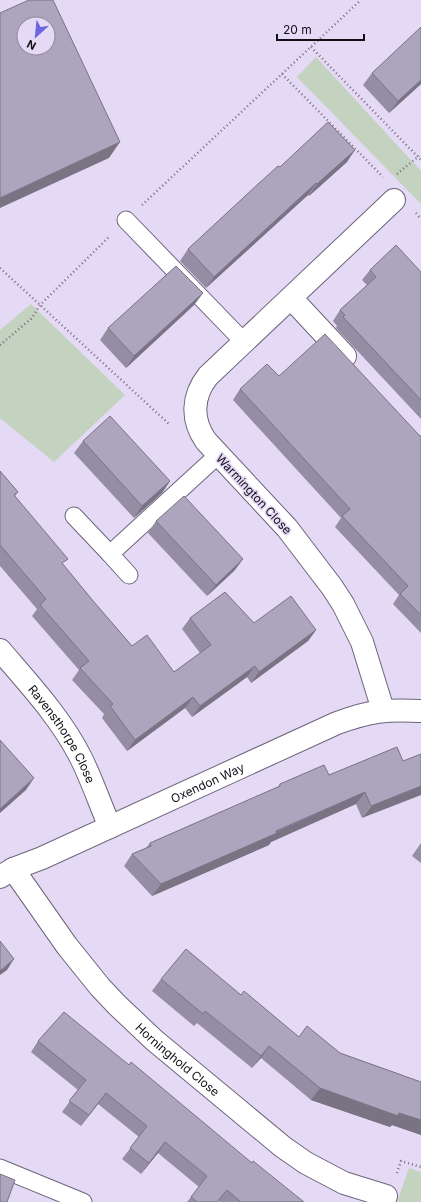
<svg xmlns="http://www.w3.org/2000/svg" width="421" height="1202" font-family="Inter,sans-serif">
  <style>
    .green { fill: #c3d3c0 }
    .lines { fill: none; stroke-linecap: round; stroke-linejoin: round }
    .lane-casing { stroke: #6d647b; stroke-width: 19 }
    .street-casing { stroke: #6d647b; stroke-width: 24 }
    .path { stroke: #766f80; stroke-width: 2.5; stroke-dasharray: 1 3; stroke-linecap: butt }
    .lane { stroke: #fff; stroke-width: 17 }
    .street { stroke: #fff; stroke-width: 22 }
    .wall { fill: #958da3 }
    .shaded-wall { fill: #797384 }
    .building { fill: #ada4bd; stroke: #797384; fill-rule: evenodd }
    .labels { text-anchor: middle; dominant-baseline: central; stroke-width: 3.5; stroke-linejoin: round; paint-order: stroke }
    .street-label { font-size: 12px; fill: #130f18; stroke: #e5daf5 }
  </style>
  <rect width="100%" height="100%" fill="#e5daf5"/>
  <g class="green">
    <path d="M316 57 421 171V204L297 77Z"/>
    <path d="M31 304 125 395 54 462 0 418V330Z"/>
    <path d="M409 1168 421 1172V1202H397Z"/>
  </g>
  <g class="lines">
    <g class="lane-casing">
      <g id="lane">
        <path d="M126 220 244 342"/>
        <path d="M74 516 110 554 218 455"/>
        <path d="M110 554 129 575"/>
        <path d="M0 1168 83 1202"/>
      </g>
    </g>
    <g class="street-casing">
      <g id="street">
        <path d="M291 298 345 356"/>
        <path id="s1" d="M0 650C29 684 61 718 81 758 92 780 100 804 110 827"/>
        <path d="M383 710 362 642 343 604 332 587 287 528 206 441C191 420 192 396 208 376L394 200"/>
        <path id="s2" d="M13 869 67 946 100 987 117 1005 154 1040 283 1147 306 1163 344 1183 386 1196"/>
        <path id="s3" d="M0 877 13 869 42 858 337 723C370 711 386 709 421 711"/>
      </g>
    </g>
    <g class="path">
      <path d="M311 47 421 160"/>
      <path d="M282 74 383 177"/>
      <path d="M397 174 419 156"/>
      <path d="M142 205 361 0"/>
      <path d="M416 213 421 219"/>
      <path d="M0 268 169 424H171"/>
      <path d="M0 345 32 318 40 305 110 236"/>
      <path d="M397 1173 401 1161 421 1167"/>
    </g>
    <use href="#lane" class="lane"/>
    <use href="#street" class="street"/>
  </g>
  <g class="wall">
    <path d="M372 73 421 84 389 113 363 85Z"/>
    <path d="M347 162 309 196 308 195 206 288 180 261 188 249 280 167Z"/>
    <path d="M370 270 421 272V419L336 328 337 326 333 321 340 310 367 285 362 280Z"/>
    <path d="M203 293 194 305 126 368 100 340 108 328Z"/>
    <path d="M279 376 421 436V633L393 604 399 595 335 527 341 518 233 400 240 389Z"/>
    <path d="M83 441 170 481 162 493 134 518 74 453Z"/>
    <path d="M0 471 18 492 15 496 63 565 94 602 132 646 174 672 200 653 182 629 190 618 254 623 316 630 308 641 251 683 247 677 192 717 185 708 127 751 102 718 104 714 72 680 79 670 32 616 37 609 0 566Z"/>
    <path d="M156 521 243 559 234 571 207 596 148 533Z"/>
    <path d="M403 761 362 818 356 804 271 842 269 845 152 896 124 866 132 854 146 848 150 843 278 787 280 784Z"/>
    <path d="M421 843V863L412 856Z"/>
    <path d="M161 979 241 995 299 1037 340 1053 421 1082V1135L392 1125 390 1127 311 1100 261 1058 252 1068 197 1023 194 1026 152 991Z"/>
    <path d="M38 1041 252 1163 304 1202H220L219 1201 218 1202H187L199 1187 158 1153 141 1174 122 1159 139 1137 98 1104 81 1126 62 1112 78 1090 31 1052Z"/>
  </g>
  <g class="shaded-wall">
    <path d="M421 80V84L389 113 398 101Z"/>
    <path d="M120 142 109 158 0 208V198Z"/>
    <path d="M355 150 347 162 309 196 317 184Z"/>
    <path d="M316 183 308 195 206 288 214 277Z"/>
    <path d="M203 293 194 305 126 368 134 356Z"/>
    <path d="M170 481 162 493 134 518 142 506Z"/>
    <path d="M243 559 234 571 207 596 216 585Z"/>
    <path d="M316 630 308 641 251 683 259 672Z"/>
    <path d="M255 666 247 677 192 717 200 706Z"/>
    <path d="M193 697 185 708 127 751 135 740Z"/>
    <path d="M34 778 26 790 0 813V809Z"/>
    <path d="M421 786V795L362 818 371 806Z"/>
    <path d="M365 792 356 804 271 842 269 845 152 896 161 884Z"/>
    <path d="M14 959 7 970 0 975V971Z"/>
    <path d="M269 1046 261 1058 252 1068 261 1056Z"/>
    <path d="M320 1088 399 1113 421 1120V1135L392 1125 390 1127 311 1100Z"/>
    <path d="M106 1093 98 1104 81 1126 89 1115Z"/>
    <path d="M165 1142 158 1153 141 1174 149 1163Z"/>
  </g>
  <g class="building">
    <path d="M29 0H53L120 142 0 198V13ZM24 24H48V48H24Z"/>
    <path d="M421 27V80L398 101 372 73Z"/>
    <path d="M328 122 355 150 317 184 316 183 214 277 188 249 257 185 278 166 280 167Z"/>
    <path d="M396 245 421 272V400L343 317 345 315 340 310 376 277 370 270Z"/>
    <path d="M176 266 203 293 134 356 108 328Z"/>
    <path d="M325 334 419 435 421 436V615L400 594 408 586 342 516 350 509 240 389 267 364 279 376Z"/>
    <path d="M110 416 170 481 142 506 83 441Z"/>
    <path d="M0 471 18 492 14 495 68 559 62 563 94 602 132 646 147 635 174 672 211 645 190 618 225 592 254 623 291 596 316 630 259 672 255 666 200 706 193 697 135 740 110 706 113 704 80 668 89 661 40 605 46 599 0 545Z"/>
    <path d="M184 496 243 559 216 585 156 521Z"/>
    <path d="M0 740 34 778 0 809Z"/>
    <path d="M397 747 403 761 421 754V786L371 806 365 792 276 831 277 833 161 884 132 854 151 846 150 843 280 786V784L324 765 329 775Z"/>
    <path d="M0 941 14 959 0 971Z"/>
    <path d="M186 949 241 995 244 991 299 1037 307 1026 340 1053 421 1082V1120L399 1113 398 1116 320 1088 269 1046 261 1056 205 1011 203 1014 161 979Z"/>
    <path d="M64 1012 129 1065 131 1062 252 1163 253 1161 304 1202H241L227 1190 217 1202H197L191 1197 207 1176 165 1142 149 1163 130 1148 147 1126 106 1093 89 1115 69 1101 86 1080 38 1041Z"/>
    <path d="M0 1174 15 1180 7 1202H0Z"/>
  </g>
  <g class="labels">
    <g class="street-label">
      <text transform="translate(254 494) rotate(47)">Warmington Close</text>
      <text stroke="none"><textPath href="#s1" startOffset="105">Ravensthorpe Close</textPath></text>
      <text stroke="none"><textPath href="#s3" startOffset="228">Oxendon Way</textPath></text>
      <text stroke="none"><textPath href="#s2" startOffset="253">Horninghold Close</textPath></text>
    </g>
  </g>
  <g transform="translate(36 36) rotate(207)"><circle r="19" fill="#e5daf5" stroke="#91899d"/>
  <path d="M0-3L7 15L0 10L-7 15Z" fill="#6a67e0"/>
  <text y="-6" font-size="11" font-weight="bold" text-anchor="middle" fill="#130f18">N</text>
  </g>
  <path d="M277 34v6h87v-6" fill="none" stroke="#130f18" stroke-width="2"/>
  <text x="283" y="34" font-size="12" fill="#130f18" stroke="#e5daf5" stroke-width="3" paint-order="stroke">20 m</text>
</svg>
